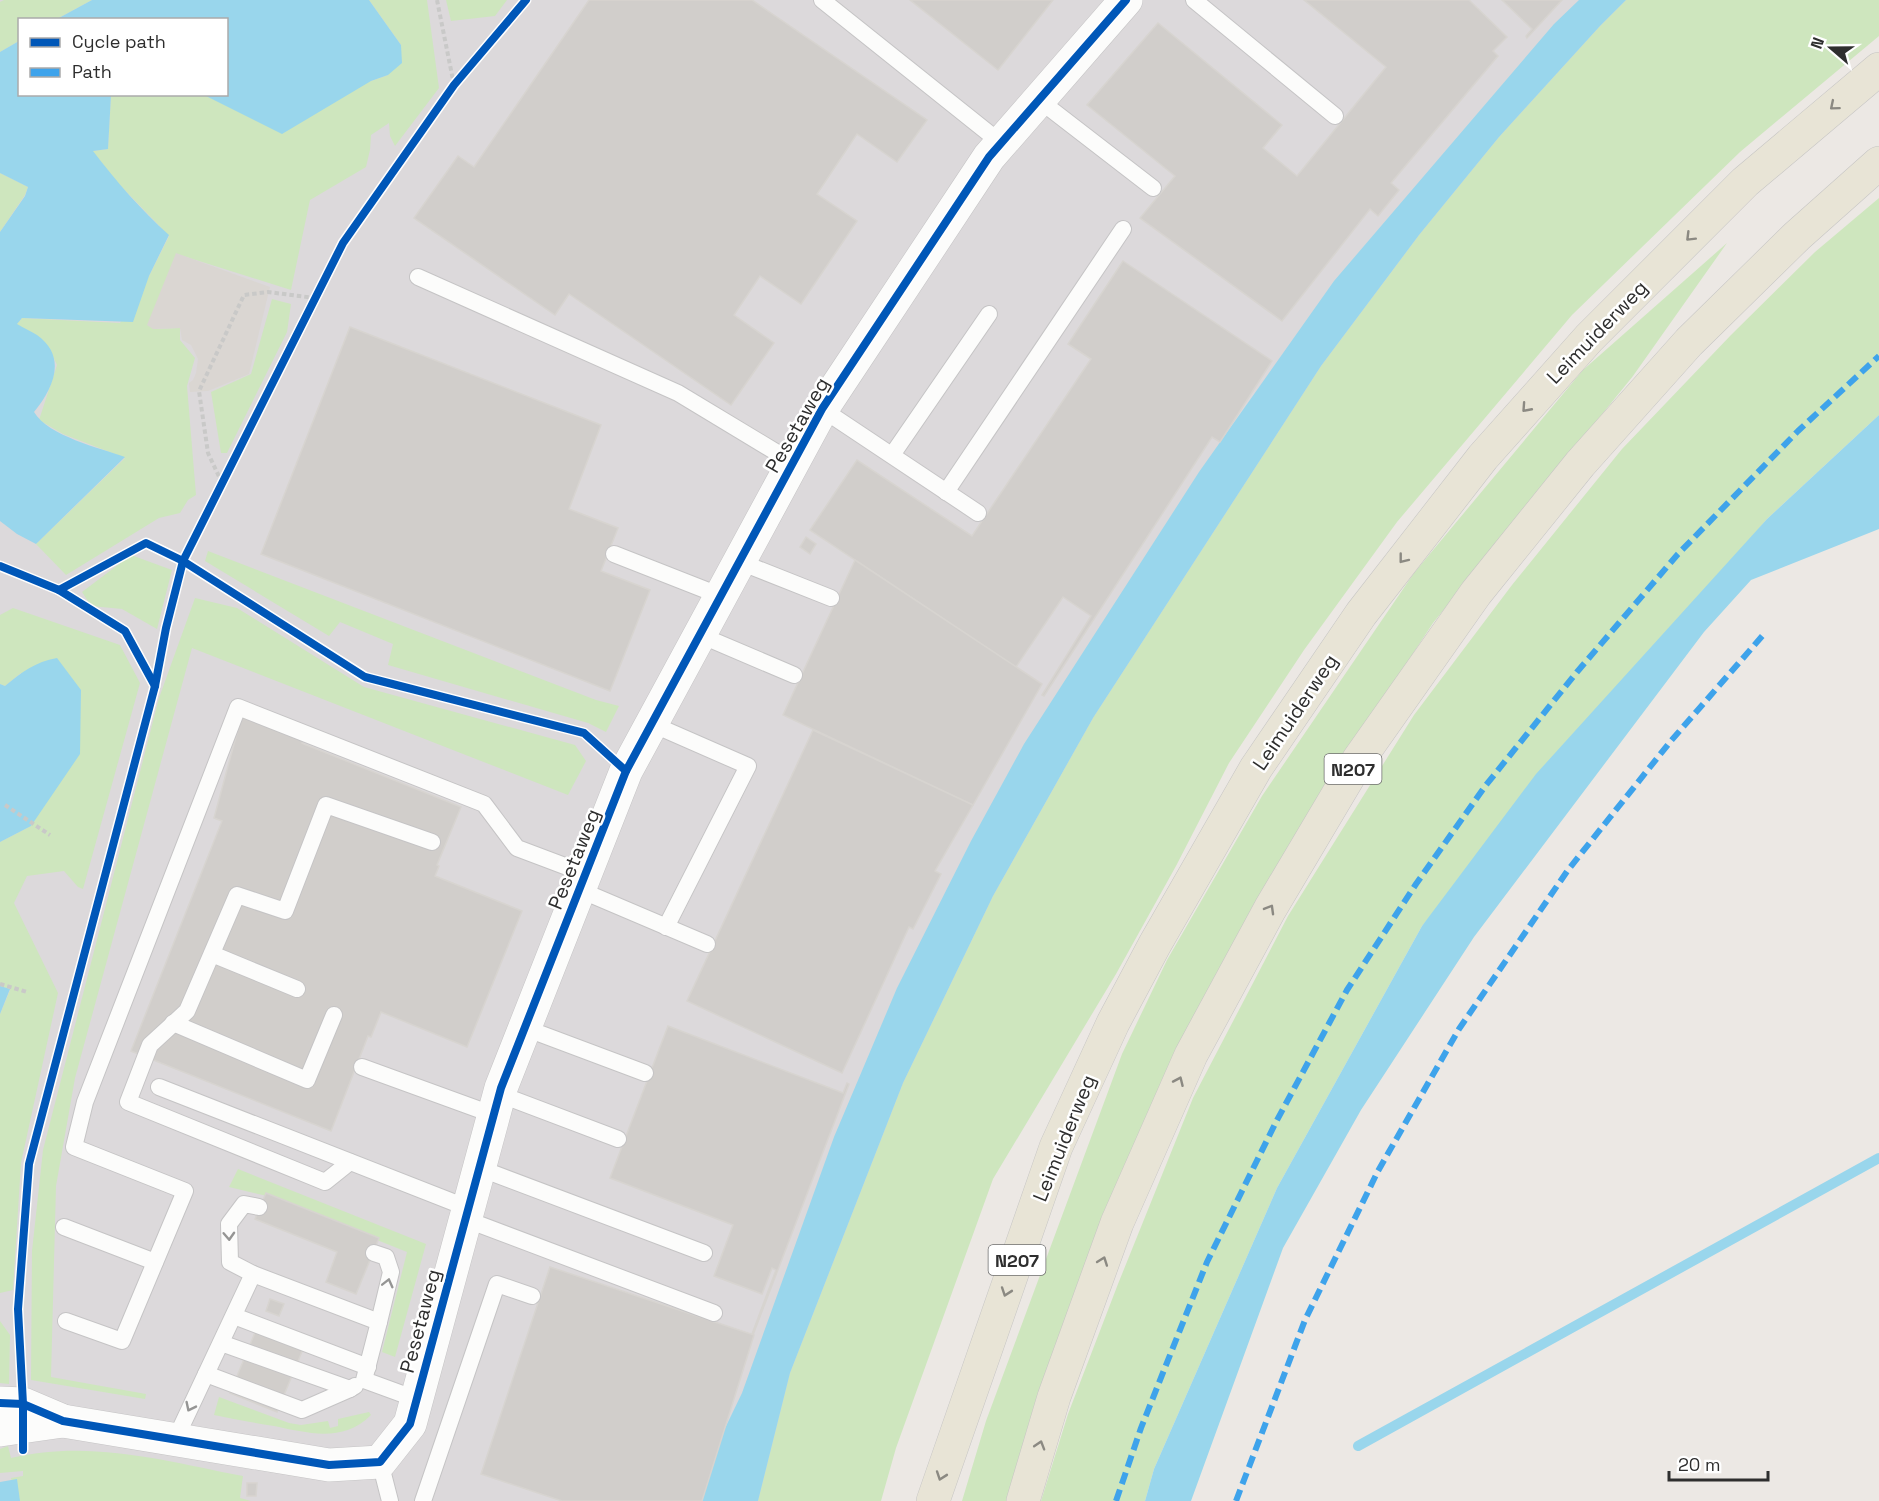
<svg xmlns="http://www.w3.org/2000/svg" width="1879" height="1501" font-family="'Space Grotesk',sans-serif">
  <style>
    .industrial { fill: #dcd9db; fill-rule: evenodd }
    .green { fill: #cee6be }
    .plaza { fill: #dad6d2 }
    .water { fill: #99d6ec }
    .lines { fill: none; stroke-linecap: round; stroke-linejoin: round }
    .stream { stroke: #99d6ec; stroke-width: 10 }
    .building { fill: #d1cecb; stroke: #d7d4d0; stroke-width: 1.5 }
    .lane-casing { stroke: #c5c4c5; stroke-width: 18 }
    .street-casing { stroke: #c5c4c5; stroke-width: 34 }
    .primary-casing { stroke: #c6c5c4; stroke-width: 34 }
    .path { stroke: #c9c9c8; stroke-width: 4; stroke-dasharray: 4.5 3; stroke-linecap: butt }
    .lane { stroke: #fcfcfb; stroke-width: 16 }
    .street { stroke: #fcfcfb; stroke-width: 33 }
    .primary { stroke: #e8e4d6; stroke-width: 33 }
    .quiet { stroke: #3ea3eb; stroke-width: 6; stroke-dasharray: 12 6; stroke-linecap: butt }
    .cycleway-casing { stroke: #fff; stroke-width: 11 }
    .cycleway { stroke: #0057b8; stroke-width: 8 }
    .oneway { stroke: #8b8982 }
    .oneway2 { stroke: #959594 }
    .labels { text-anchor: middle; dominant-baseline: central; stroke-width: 5; stroke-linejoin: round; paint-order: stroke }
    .shield { fill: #fff; stroke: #6d6d6d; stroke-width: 1.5 }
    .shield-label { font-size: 18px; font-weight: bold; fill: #2e2e2e }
    .street-label { font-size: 20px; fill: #2e2e2e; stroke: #fff }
  </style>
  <rect width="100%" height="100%" fill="#ece8e4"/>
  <path class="industrial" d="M0 0H1679L788 1501H0ZM20 20H226V94H20Z"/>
  <g class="green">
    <path d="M4 0H92L57 19 20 20 19 41 0 52V2Z"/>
    <path d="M369 0H427L439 88 395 146 390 136 389 123 371 135 370 150 366 167 310 200 291 290 180 255 154 329 180 328V340L195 358 187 386 196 495 188 500 180 513 159 518 66 575 36 544 125 458 63 434 39 420 57 365C46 339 41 337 16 325L22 318 120 323 149 276 169 236 115 180 92 151 108 149 111 95H204L235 109 371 81 388 75 401 45Z"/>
    <path d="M446 0H507L495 16 451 21Z"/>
    <path d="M1626 0H1879V36L1740 152 1572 315 1397 522 1304 650 1229 763 1176 866 1116 974 993 1179 896 1448 881 1501H758L790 1373 903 1083 993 896 1093 718 1321 366 1419 235 1499 137 1600 26Z"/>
    <path d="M0 173 28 187 25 195 0 232Z"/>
    <path d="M1879 198V415L1767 519 1422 926 1277 1188 1154 1469 1145 1501H1041L1068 1414 1118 1284 1193 1098 1288 916 1414 715 1512 585 1622 449 1731 335 1815 252Z"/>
    <path d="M1727 243 1633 376 1433 623 1307 815 1215 976 1121 1173 1062 1327 1007 1501H962L986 1421 1122 1054 1167 960 1262 796 1414 573 1583 370Z"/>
    <path d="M272 299 291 304 287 332 227 453H221L211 392 251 374Z"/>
    <path d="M208 551 596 700 619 706 606 732 588 723 388 665 393 644 340 622 329 636 205 561Z"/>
    <path d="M131 555 172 570 157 629 122 609 91 606 82 592Z"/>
    <path d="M195 598 237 608 364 687 575 745 586 761 568 795 192 648 75 1078 56 1186 51 1377 146 1394 145 1399 31 1380 32 1251 43 1150 159 698Z"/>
    <path d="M13 608 120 645 140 683 83 889 78 887 64 871 27 876 14 903 58 993 21 1163 13 1290 0 1293V1014L10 990 0 986V842L31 826 21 673 5 686 0 684V615Z"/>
    <path d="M238 1169 426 1244 395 1357 382 1352 407 1252 267 1196 229 1187Z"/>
    <path d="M0 1321 10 1335 9 1384 0 1383Z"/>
    <path d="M219 1397 289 1423 301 1425 328 1421 330 1428 338 1426V1419L369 1412 371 1415C343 1443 308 1433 274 1426 254 1423 234 1419 214 1415Z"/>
    <path d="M8 1446 11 1458C89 1439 166 1461 243 1476L240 1498 251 1501H16L11 1478 23 1476V1471L0 1473V1449Z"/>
  </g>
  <path class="plaza" d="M176 253 270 287 249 374 208 391 190 392 189 383 193 380 196 373 198 359 191 345 182 340 180 328 153 329 147 325Z"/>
  <g class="water">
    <path d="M92 0H369L401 45 402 63 388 75 371 81 282 134 204 95 226 94V20L57 19Z"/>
    <path d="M1579 0H1626L1600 26 1499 137 1419 235 1321 366 1093 718 993 896 903 1083 790 1373 758 1501H690L742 1393 834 1137 897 988 971 841 1024 744 1199 472 1334 281 1554 24Z"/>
    <path d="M19 41 20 94 111 95 108 149 93 151C116 181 141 210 169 235L149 276 133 322 22 318 17 324C23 328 31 331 37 335 68 357 53 389 34 412 48 436 100 448 125 457L36 544 17 534 0 521V232L25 196 28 187 0 173V52Z"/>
    <path d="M1879 415V529L1751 580 1704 632 1474 937 1361 1110 1283 1248 1191 1501H1145L1154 1469 1277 1188 1422 926 1536 774 1767 519Z"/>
    <path d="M57 658 81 690 80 754 31 826 0 842V684L5 686C22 672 35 662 57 658Z"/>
    <path d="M0 986 10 989 0 1014Z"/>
    <path d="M17 1479 20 1501H0V1482Z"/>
  </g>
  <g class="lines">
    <path class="stream" d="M1358 1446 1879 1158"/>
  </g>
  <g class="building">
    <path d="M589 0H752L927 120 897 162 857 134 817 194 857 221 801 304 760 276 734 315 774 343 731 405 569 294 555 315 414 218 458 156 474 167Z"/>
    <path d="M910 0H1053L998 70Z"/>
    <path d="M1304 0H1469L1507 37 1493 51 1498 56 1391 183 1399 190 1378 216 1370 209 1282 321 1140 218 1175 176 1087 105 1158 23 1282 125 1263 148 1297 176 1386 67Z"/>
    <path d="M1502 0H1562L1527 38 1526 36 1532 29Z"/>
    <path d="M1123 261 1272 361 1220 442 1212 437 1044 696 1042 695 1091 616 1063 597 1016 667 810 530 857 460 972 536 1091 359 1068 344Z"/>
    <path d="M350 327 601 425 569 509 618 528 601 571 650 590 610 691 261 554Z"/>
    <path d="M806 537 816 544 810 554 800 547Z"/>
    <path d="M855 560 1042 684 973 805 783 715Z"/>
    <path d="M244 707 309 733 302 743 304 744 461 807 437 865 439 866 435 876 522 911 467 1047 381 1012 371 1037 368 1036 331 1131 131 1051 222 821 214 818Z"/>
    <path d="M813 730 973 805 935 871 941 874 913 929 909 927 842 1073 687 1001Z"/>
    <path d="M668 1026 843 1093 847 1083 849 1084 753 1335 752 1334 776 1270 772 1268 762 1294 714 1276 733 1225 610 1178Z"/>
    <path d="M266 1193 379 1238 356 1294 326 1282 337 1252 255 1219Z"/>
    <path d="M550 1267 754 1335 702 1501H562L481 1474Z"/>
    <path d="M270 1299 284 1304 279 1316 266 1311Z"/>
    <path d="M261 1318 308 1337 277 1412 230 1393Z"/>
    <path d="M247 1483H257L256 1496H247Z"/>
  </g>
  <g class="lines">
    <g class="lane-casing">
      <g id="lane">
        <path d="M822 0 1001 143"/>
        <path d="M1194 0 1335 116"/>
        <path d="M1039 100 1153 188"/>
        <path d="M418 277 678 393 794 463"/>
        <path d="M822 409 978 513"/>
        <path d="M892 455 989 314"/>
        <path d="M946 492 1123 229"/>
        <path d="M614 554 721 596"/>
        <path d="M740 562 831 598"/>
        <path d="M700 635 794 675"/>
        <path d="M652 724 748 766 666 927"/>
        <path d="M580 890 707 944"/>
        <path d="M212 954 297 989"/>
        <path d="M173 1023 307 1080 334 1015"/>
        <path d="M525 1028 645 1073"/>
        <path d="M362 1067 494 1115"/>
        <path d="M159 1087 468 1208"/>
        <path d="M499 1094 618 1139"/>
        <path d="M350 1162 325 1182 128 1102 150 1045 187 1011 237 895 285 911 326 805 432 842"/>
        <path d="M479 1168 704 1253"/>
        <path d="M465 1219 714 1313"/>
        <path d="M64 1227 155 1262"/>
        <path d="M374 1253 386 1257 391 1272 379 1322"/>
        <path d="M253 1274 230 1262 229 1224 244 1204 259 1207"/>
        <path d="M234 1316 368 1367"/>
        <path d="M66 1321 122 1341 185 1191 74 1147 85 1102 238 707 484 804 517 848 586 874"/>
        <path d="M221 1343 350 1389 355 1386"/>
        <path d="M206 1374 302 1410 350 1389"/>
        <path d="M175 1440 253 1274 379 1322 364 1380 416 1399"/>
        <path d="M380 1462 390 1501"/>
        <path d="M423 1501 497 1284 532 1296"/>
      </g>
    </g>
    <g class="street-casing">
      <g id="street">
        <path d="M0 1403 23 1404 63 1421 329 1465 380 1462 410 1424 501 1088 626 771 822 409 989 157 1126 0"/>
        <path d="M0 1430 63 1421"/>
      </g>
    </g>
    <g class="primary-casing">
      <g id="primary">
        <path d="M933 1501 1056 1147 1113 1023 1155 944 1256 768 1361 614 1483 457 1589 338 1745 182 1879 69"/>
        <path d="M1023 1501 1054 1397 1117 1223 1191 1055 1270 909 1359 759 1476 593 1580 464 1689 342 1797 236 1879 163"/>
      </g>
    </g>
    <g class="path">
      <path d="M437 0 454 85"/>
      <path d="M222 483 208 453 199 391 244 295 268 292 315 298"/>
      <path d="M5 805 50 835"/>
      <path d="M0 984 27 992"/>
    </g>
    <use href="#lane" class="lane"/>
    <use href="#street" class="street"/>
    <use href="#primary" class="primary"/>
    <g class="quiet">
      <path d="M1116 1501 1141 1428 1207 1262 1276 1122 1347 990 1416 884 1486 785 1577 672 1678 554 1798 431 1879 356"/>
      <path d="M1236 1501 1305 1320 1378 1171 1459 1029 1568 870 1670 742 1764 634"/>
    </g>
    <g class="cycleway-casing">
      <g id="cycleway">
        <path d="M0 566 59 590 146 543 183 561 365 677 584 733 626 771"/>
        <path d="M59 590 125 631 155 686"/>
        <path d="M0 1403 23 1404 63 1421 329 1465 380 1462 410 1424 501 1088 626 771 822 409 989 157 1126 0"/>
        <path d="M23 1450V1404L18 1309 29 1164 155 686 166 628 183 561 343 243 454 85 526 0"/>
      </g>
    </g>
    <use href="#cycleway" class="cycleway"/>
  </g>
  <defs><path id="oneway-chevron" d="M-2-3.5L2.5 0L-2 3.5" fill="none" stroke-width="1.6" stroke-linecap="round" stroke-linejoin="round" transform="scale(1.5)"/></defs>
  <g class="oneway">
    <use href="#oneway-chevron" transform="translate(1834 106) rotate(140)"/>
    <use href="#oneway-chevron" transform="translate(1690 237) rotate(135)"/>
    <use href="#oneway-chevron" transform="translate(1526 408) rotate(132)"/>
    <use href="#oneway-chevron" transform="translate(1403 559) rotate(128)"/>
    <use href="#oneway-chevron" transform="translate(1270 909) rotate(-60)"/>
    <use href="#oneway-chevron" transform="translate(1179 1081) rotate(-66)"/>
    <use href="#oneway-chevron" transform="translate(1103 1261) rotate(-70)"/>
    <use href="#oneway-chevron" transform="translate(1006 1292) rotate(109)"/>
    <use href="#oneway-chevron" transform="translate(1040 1445) rotate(-73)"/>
    <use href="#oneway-chevron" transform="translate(941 1476) rotate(109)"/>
  </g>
  <g class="oneway2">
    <use href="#oneway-chevron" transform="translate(229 1236) rotate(87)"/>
    <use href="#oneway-chevron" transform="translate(388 1283) rotate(-76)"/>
    <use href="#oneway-chevron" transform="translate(190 1407) rotate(116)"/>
  </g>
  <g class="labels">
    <g class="shield">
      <rect x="1324.5" y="754" width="57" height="30" rx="4.5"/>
      <rect x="988.5" y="1245" width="57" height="30" rx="4.5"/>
    </g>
    <g class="shield-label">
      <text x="1353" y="769">N207</text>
      <text x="1017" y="1260">N207</text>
    </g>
    <g class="street-label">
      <text transform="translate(1597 332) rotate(-46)">Leimuiderweg</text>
      <text transform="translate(797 425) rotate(-60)">Pesetaweg</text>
      <text transform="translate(1295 712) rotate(-56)">Leimuiderweg</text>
      <text transform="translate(574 859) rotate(-68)">Pesetaweg</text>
      <text transform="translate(1064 1138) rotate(-68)">Leimuiderweg</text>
      <text transform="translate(420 1321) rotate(-75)">Pesetaweg</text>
    </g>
  </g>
  <rect x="18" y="18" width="210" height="78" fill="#ffffff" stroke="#ababab" stroke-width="1.5"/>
  <rect x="30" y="38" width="30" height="9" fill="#0057b8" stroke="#ababab" stroke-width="1.5"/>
  <text x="72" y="48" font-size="18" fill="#2e2e2e">Cycle path</text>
  <rect x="30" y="68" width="30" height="9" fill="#3ea3eb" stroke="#ababab" stroke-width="1.5"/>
  <text x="72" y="78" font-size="18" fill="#2e2e2e">Path</text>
  <g transform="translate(1831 48) rotate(290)" stroke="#ffffff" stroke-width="4.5" paint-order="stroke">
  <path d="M0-4.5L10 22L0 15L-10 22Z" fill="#2e2e2e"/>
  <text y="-9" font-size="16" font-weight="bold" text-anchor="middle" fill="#2e2e2e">N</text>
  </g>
  <path d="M1669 1471v9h99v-9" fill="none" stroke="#2e2e2e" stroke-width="3"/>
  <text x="1678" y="1471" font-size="18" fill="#2e2e2e" stroke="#ffffff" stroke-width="4.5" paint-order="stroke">20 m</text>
</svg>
